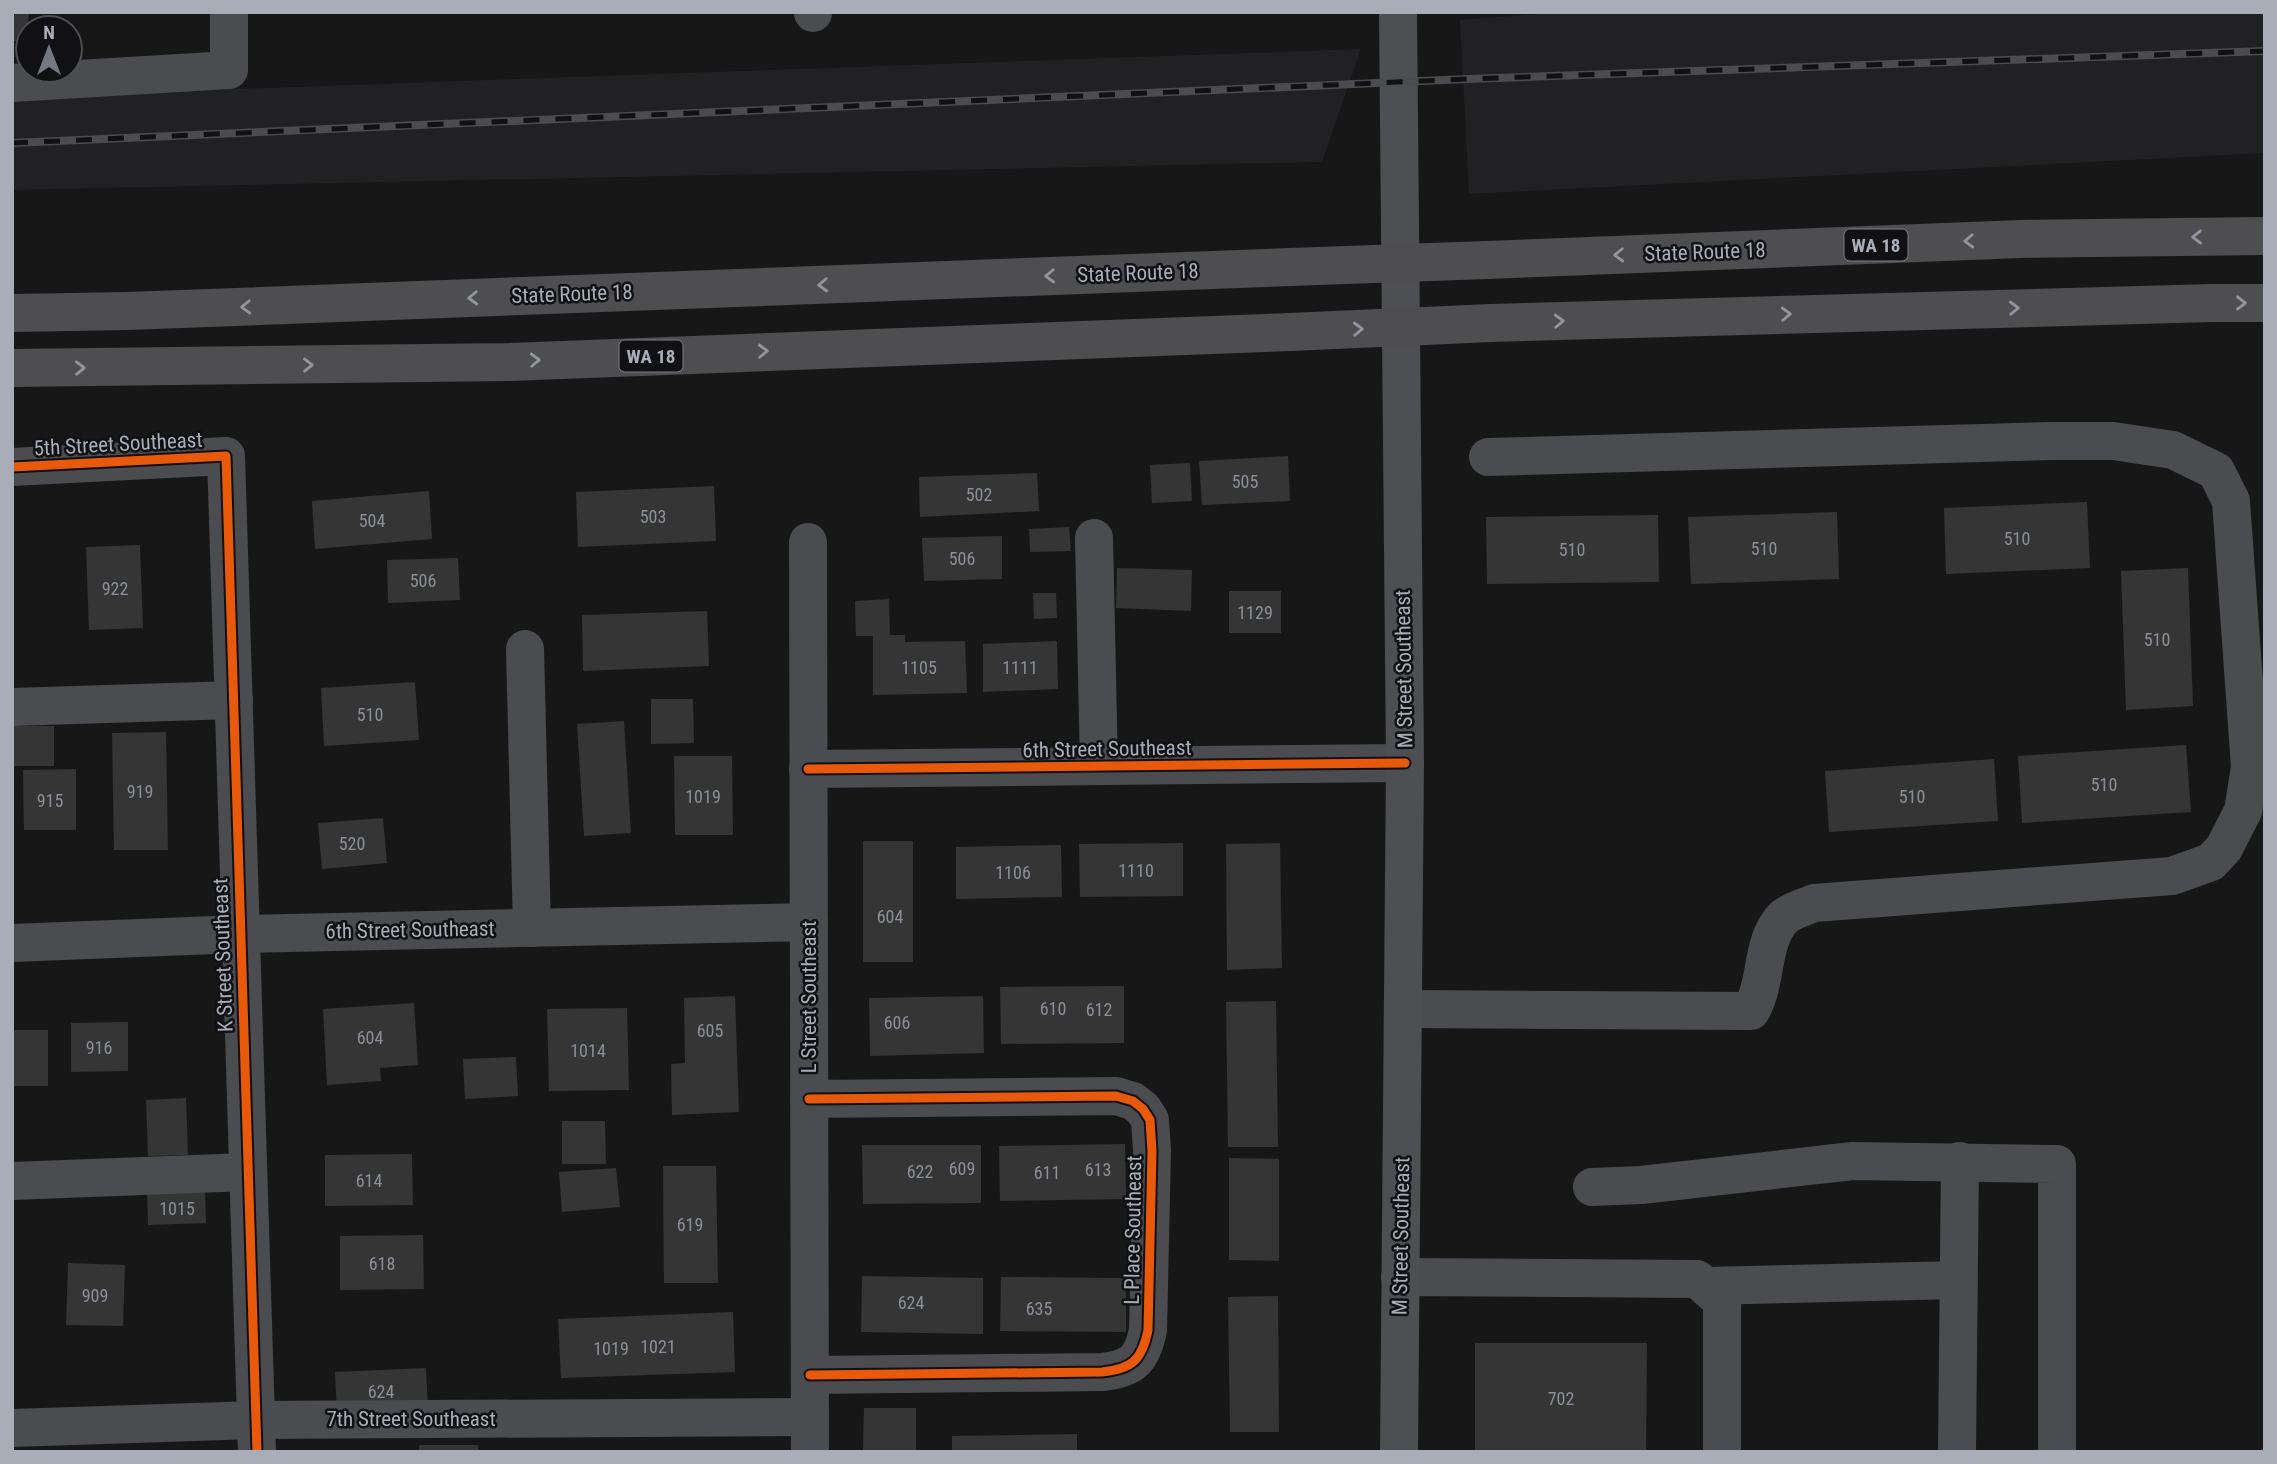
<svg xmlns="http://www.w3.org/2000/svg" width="2277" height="1464" font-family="'Roboto Condensed',sans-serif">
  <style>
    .built { fill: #212123 }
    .building { fill: #353536 }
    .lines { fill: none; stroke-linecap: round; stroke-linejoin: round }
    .minor { stroke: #4b4c50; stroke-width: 38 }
    .major { stroke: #4d4f52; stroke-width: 38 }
    .highway { stroke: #4e4e51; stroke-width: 38 }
    .rail-casing { stroke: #4b4c4f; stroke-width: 8 }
    .rail { stroke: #111113; stroke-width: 5; stroke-dasharray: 16; stroke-linecap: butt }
    .highway-bridge { stroke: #4e4e51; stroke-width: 38 }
    .cycleway-casing { stroke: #111113; stroke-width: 13 }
    .cycleway { stroke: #e8590c; stroke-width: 9 }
    .oneway { stroke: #92959e }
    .labels { text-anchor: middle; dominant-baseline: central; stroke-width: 5; stroke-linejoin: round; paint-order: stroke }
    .number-label { font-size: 18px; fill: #8b8f98 }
    .shield { fill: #111113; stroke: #7b7e86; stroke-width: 2 }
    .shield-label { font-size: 19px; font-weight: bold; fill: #a8adb8 }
    .street-label { font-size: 21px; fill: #a8adb8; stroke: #111113 }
  </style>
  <rect width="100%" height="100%" fill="#171717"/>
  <g class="built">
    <path d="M1564 12H2265V153L1469 194 1460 20Z"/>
    <path d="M1361 49 1322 162 12 190V97Z"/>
  </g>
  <g class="building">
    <path d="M12 12H29L27 41H12Z"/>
    <path d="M1288 456 1290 501 1202 505 1199 461Z"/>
    <path d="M1190 463 1192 501 1152 503 1150 465Z"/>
    <path d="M1037 473 1039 511 920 517 919 477Z"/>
    <path d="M714 486 716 541 578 547 576 492Z"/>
    <path d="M429 491 432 539 315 549 312 501Z"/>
    <path d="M2087 502 2090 568 1946 574 1944 508Z"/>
    <path d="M1837 512 1839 579 1691 584 1688 517Z"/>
    <path d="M1658 515 1659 582 1487 584 1486 517Z"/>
    <path d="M1069 527 1071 551 1030 552 1029 529Z"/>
    <path d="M1002 536V579L924 581 922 538Z"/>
    <path d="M140 545 143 628 89 630 86 547Z"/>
    <path d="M458 558 460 600 388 603 387 560Z"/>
    <path d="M1117 568 1192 570 1191 611 1116 608Z"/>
    <path d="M2188 568 2193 706 2126 710 2121 571Z"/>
    <rect x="1229" y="591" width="52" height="42"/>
    <path d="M1033 593H1056L1057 618 1034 619Z"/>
    <path d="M889 599 890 635H905V642L965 641 967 693 873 695V636H856L855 601Z"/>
    <path d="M707 611 709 666 583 671 582 615Z"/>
    <path d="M1057 641 1058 689 983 692V644Z"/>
    <path d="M415 682 419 740 324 746 321 688Z"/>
    <path d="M651 699H693L694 743 651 744Z"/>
    <path d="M624 721 631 833 584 836 577 724Z"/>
    <rect x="12" y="726" width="42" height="40"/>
    <path d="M166 732 168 850H114L112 733Z"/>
    <path d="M2186 745 2191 812 2022 823 2018 756Z"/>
    <path d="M674 756H732L733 835H675Z"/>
    <path d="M1994 759 1998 821 1829 832 1825 771Z"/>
    <path d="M76 769V830H24L23 770Z"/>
    <path d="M383 818 387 863 322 869 318 823Z"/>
    <rect x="863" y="841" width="50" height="121"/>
    <path d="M1183 843V896L1080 897 1079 844Z"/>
    <path d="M1280 843 1282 968 1227 970 1226 844Z"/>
    <path d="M1061 845 1062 897 956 899V847Z"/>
    <path d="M1124 986V1043L1001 1044 1000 987Z"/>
    <path d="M735 996 739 1112 672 1115 671 1064 685 1063 684 998Z"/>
    <path d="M983 996 984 1053 870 1056 869 998Z"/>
    <path d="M1276 1001 1278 1147H1228L1226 1002Z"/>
    <path d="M414 1003 418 1065 380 1068 381 1081 327 1085 323 1009Z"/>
    <path d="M627 1008 629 1090 549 1091 547 1009Z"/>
    <path d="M128 1022V1071L71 1072V1023Z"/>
    <rect x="12" y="1030" width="36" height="56"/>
    <path d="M516 1057 518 1096 465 1099 463 1059Z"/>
    <path d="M186 1098 188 1155 148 1156 146 1100Z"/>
    <path d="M562 1121H605L606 1164H562Z"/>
    <path d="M1125 1144 1126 1199 1000 1201 999 1146Z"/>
    <path d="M862 1145H981V1203L863 1204Z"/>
    <path d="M412 1154 413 1205 325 1206V1155Z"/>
    <path d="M1229 1158 1279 1159V1261L1229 1260Z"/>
    <path d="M663 1166H716L718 1283H664Z"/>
    <path d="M616 1168 620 1207 562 1212 559 1172Z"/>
    <path d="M205 1190 206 1223 148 1225 147 1192Z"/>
    <path d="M423 1235 424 1289 340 1290V1236Z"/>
    <path d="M68 1263 125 1265 123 1326 66 1325Z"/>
    <path d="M862 1276 983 1278V1334L861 1332Z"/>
    <path d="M1001 1277 1126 1278V1332L1000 1331Z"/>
    <path d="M1278 1296 1279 1432H1230L1228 1297Z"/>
    <path d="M733 1312 735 1372 561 1378 558 1319Z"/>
    <path d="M1475 1343H1647L1646 1452H1475Z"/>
    <path d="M426 1368 428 1410 337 1415 335 1372Z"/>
    <path d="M864 1408H916V1452H863Z"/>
    <path d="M1077 1434V1452H952V1436Z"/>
    <rect x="419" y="1445" width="59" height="7"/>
  </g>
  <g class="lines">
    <g class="minor">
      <path d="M813 13V12"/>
      <path d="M12 83 229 70V12"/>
      <path d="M12 467 226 456 257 1452"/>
      <path d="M1094 538 1099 766"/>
      <path d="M808 542 810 1452"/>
      <path d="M525 649 532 928"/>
      <path d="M12 707 234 700"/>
      <path d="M808 769 1405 763"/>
      <path d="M12 943 240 934 809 922"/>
      <path d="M1404 1009 1751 1011C1768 982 1760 941 1784 917 1791 911 1805 907 1814 903L2172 876 2211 862 2224 848 2243 811 2250 767 2231 501 2216 471 2173 450 2113 441H2052L1488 457"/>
      <path d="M809 1099 1116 1096 1133 1101 1143 1109 1150 1120 1152 1151 1148 1330C1142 1360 1132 1369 1102 1372L810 1375"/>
      <path d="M12 1181 248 1172"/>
      <path d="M1592 1187 1641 1185 1853 1161 2057 1164V1452"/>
      <path d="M1400 1277 1697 1279 1722 1301V1452"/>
      <path d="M1706 1286 1958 1280"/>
      <path d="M12 1428 256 1420 810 1417"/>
      <path d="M1957 1452 1960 1161"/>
    </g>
    <path class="major" d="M1398 12 1405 763 1399 1452"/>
    <g class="highway">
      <path d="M1487 260 2021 239 2265 236"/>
      <path d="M12 313 128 311 1290 267"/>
      <path d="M1491 323 2212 303H2265"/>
      <path d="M12 368 510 362 1290 332"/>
    </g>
    <g class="rail-casing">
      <path id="rail" d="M12 143 1467 79 2265 51"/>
    </g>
    <use href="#rail" class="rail"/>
    <g class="highway-bridge">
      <path d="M1290 267 1487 260"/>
      <path d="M1290 332 1491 323"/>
    </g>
    <g class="cycleway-casing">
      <g id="cycleway">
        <path d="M12 467 226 456 257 1452"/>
        <path d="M808 769 1405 763"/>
        <path d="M809 1099 1116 1096 1133 1101 1143 1109 1150 1120 1152 1151 1148 1330C1142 1360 1132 1369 1102 1372L810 1375"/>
      </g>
    </g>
    <use href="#cycleway" class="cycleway"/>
  </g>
  <defs><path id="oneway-chevron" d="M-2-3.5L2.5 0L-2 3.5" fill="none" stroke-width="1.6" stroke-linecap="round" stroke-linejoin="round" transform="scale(1.75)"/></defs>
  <g class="oneway">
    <use href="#oneway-chevron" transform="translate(2197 237) rotate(179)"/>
    <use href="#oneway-chevron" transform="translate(1969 241) rotate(178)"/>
    <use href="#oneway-chevron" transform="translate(1619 255) rotate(178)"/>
    <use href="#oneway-chevron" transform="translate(1050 276) rotate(178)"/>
    <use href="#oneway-chevron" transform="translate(823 285) rotate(178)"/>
    <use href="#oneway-chevron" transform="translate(473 298) rotate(178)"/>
    <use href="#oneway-chevron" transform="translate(2241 303) rotate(1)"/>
    <use href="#oneway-chevron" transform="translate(246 307) rotate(178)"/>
    <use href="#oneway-chevron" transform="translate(2014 308) rotate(-2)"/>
    <use href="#oneway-chevron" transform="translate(1786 314) rotate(-2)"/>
    <use href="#oneway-chevron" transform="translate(1559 321) rotate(-2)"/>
    <use href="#oneway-chevron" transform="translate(1358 329) rotate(-2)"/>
    <use href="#oneway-chevron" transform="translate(763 351) rotate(-2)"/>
    <use href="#oneway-chevron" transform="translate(535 360) rotate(-2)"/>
    <use href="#oneway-chevron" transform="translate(308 365) rotate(-1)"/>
    <use href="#oneway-chevron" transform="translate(80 368) rotate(-1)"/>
  </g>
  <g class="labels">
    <g class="number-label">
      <text x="1245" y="481">505</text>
      <text x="979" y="494">502</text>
      <text x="653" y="516">503</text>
      <text x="372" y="520">504</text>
      <text x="2017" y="538">510</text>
      <text x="1764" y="548">510</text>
      <text x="1572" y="549">510</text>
      <text x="962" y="558">506</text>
      <text x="423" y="580">506</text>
      <text x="115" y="588">922</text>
      <text x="1255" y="612">1129</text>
      <text x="2157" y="639">510</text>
      <text x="919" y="667">1105</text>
      <text x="1020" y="667">1111</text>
      <text x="370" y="714">510</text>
      <text x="2104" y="784">510</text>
      <text x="140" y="791">919</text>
      <text x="703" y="796">1019</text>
      <text x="1912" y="796">510</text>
      <text x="50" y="800">915</text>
      <text x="352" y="843">520</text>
      <text x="1136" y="870">1110</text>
      <text x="1013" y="872">1106</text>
      <text x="890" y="916">604</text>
      <text x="1053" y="1008">610</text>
      <text x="1099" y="1009">612</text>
      <text x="897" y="1022">606</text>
      <text x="710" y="1030">605</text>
      <text x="370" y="1037">604</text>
      <text x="99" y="1047">916</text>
      <text x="588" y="1050">1014</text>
      <text x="962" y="1168">609</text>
      <text x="1098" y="1169">613</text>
      <text x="920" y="1171">622</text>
      <text x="1047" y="1172">611</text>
      <text x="369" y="1180">614</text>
      <text x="177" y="1208">1015</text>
      <text x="690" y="1224">619</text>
      <text x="382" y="1263">618</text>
      <text x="95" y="1295">909</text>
      <text x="911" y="1302">624</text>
      <text x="1039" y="1308">635</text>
      <text x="658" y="1346">1021</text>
      <text x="611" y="1348">1019</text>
      <text x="381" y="1391">624</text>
      <text x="1561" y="1398">702</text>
    </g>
    <g class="shield">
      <rect x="1844.5" y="229.5" width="63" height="31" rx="5"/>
      <rect x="619.5" y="340.5" width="63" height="31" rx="5"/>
    </g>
    <g class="shield-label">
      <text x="1876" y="245">WA 18</text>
      <text x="651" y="356">WA 18</text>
    </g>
    <g class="street-label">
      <text transform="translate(1705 252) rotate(-2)">State Route 18</text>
      <text transform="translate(1138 273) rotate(-2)">State Route 18</text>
      <text transform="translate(572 294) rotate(-2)">State Route 18</text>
      <text transform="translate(118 444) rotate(-3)">5th Street Southeast</text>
      <text transform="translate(1404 669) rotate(-91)">M Street Southeast</text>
      <text transform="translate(1107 749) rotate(-1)">6th Street Southeast</text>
      <text transform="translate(410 930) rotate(-1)">6th Street Southeast</text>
      <text transform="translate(223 955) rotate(-92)">K Street Southeast</text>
      <text transform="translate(809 997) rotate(-90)">L Street Southeast</text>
      <text transform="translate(1133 1230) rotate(-89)">L Place Southeast</text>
      <text transform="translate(1401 1236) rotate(-89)">M Street Southeast</text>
      <text x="411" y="1419">7th Street Southeast</text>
    </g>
  </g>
  <rect width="2277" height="1464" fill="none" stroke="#a8adb8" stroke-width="28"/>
  <g transform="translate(49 49)"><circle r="33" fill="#111113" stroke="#4d4f55" stroke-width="2"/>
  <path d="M0-5L12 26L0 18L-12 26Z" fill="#757880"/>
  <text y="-10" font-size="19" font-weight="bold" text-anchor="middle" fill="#a8adb8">N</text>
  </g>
</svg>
